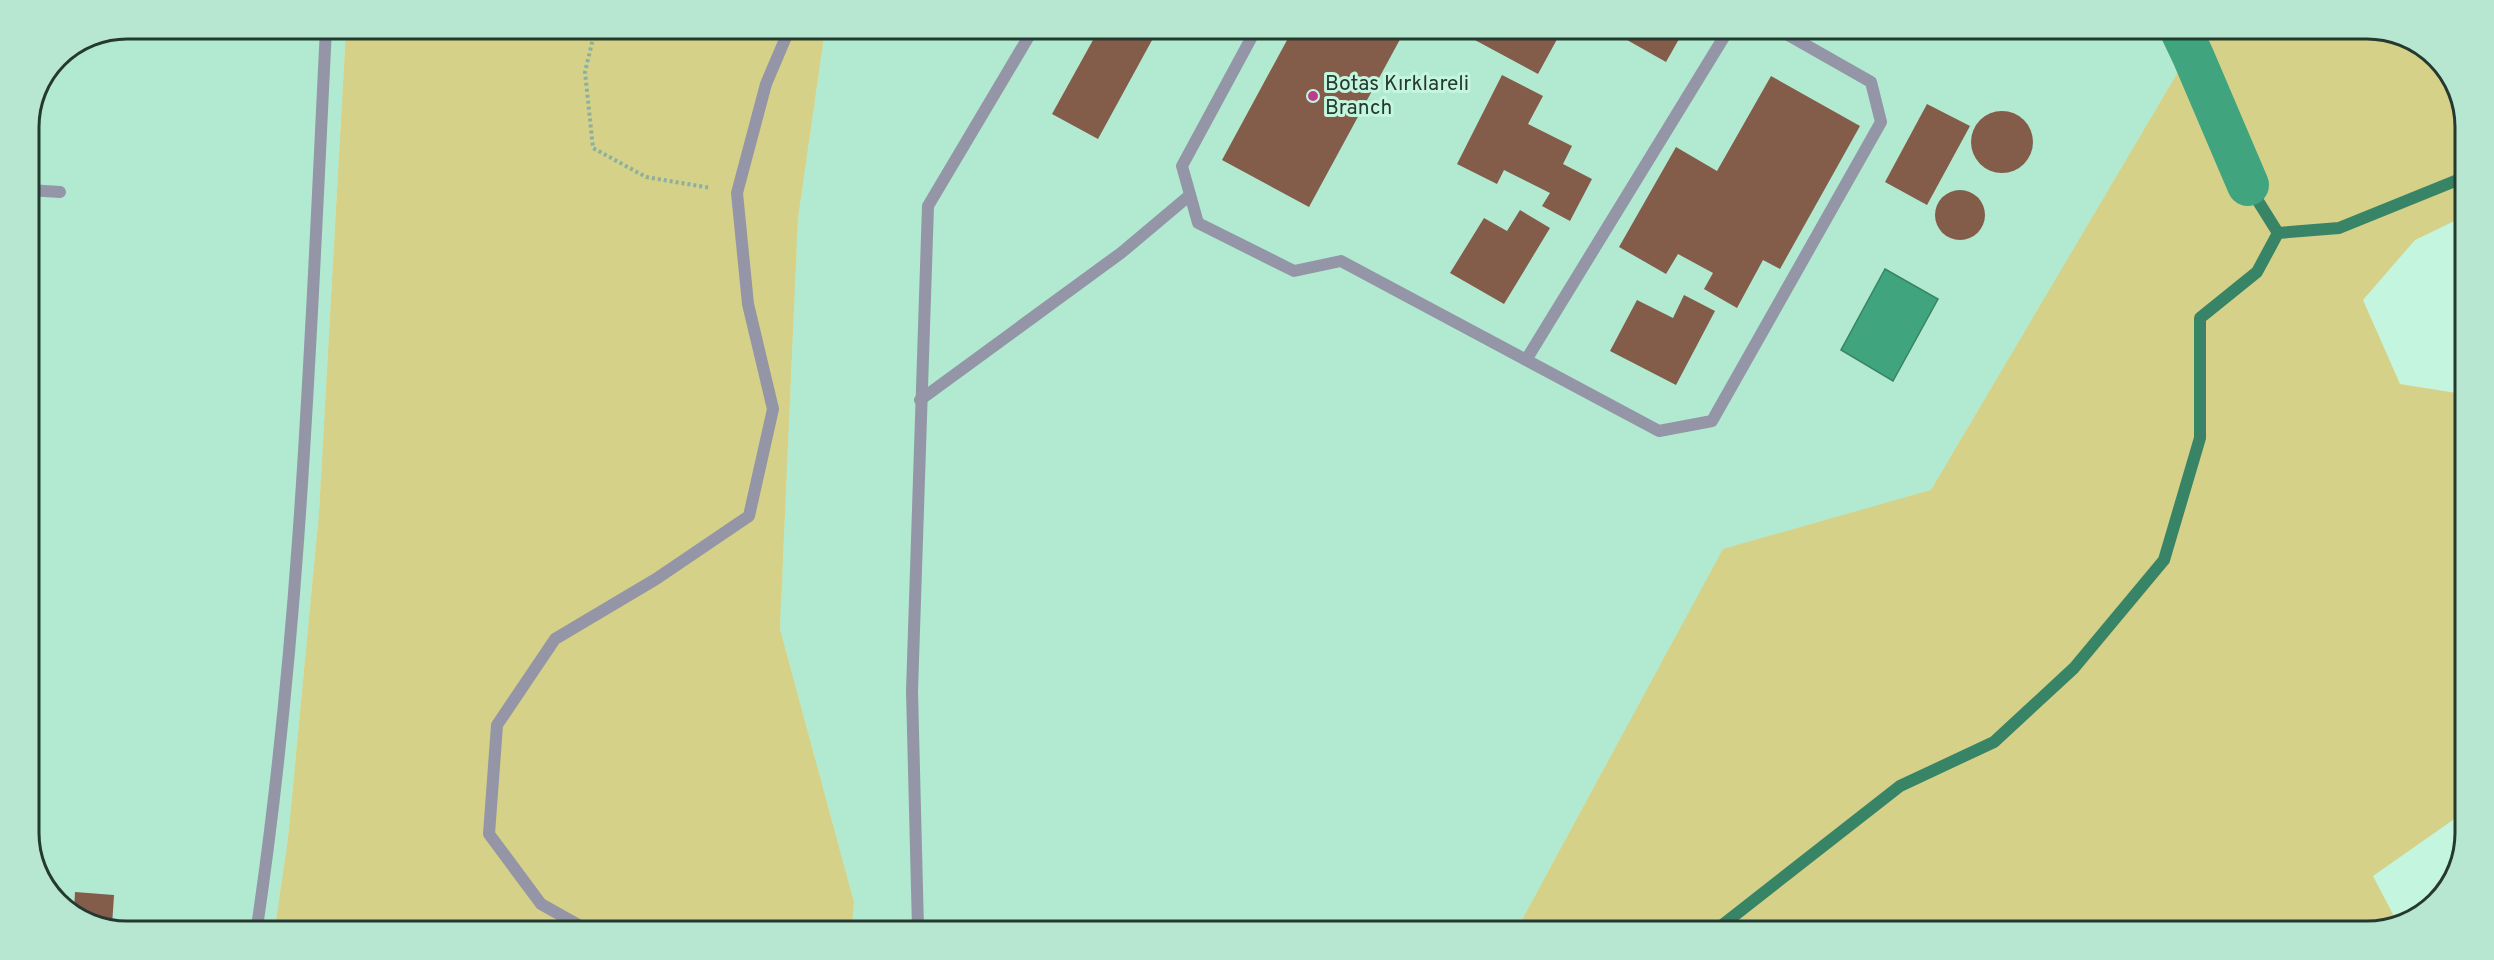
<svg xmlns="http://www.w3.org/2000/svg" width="2494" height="960" font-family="Overpass,sans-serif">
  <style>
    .built { fill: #b1ead1 }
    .green { fill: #d5d189 }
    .water { fill: #40a47f; stroke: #388467; stroke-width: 1.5 }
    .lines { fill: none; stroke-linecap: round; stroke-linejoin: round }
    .stream { stroke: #388467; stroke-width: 12 }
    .canal { stroke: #40a47f; stroke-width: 42 }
    .building { fill: #845c4a }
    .path { stroke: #8ab19f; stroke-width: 4; stroke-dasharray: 3 3; stroke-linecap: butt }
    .service { stroke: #9495a7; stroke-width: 12 }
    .minor { stroke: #9495a7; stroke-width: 12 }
    .poi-dot { fill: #bb3e8d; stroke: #c4f6df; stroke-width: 2 }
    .labels { text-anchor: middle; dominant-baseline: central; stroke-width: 6; stroke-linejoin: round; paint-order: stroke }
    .poi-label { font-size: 21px; fill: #253930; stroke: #c4f6df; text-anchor: start }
    .rim { fill: none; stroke: #253930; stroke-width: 3 }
  </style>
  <rect width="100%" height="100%" fill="#c4f6df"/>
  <g class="built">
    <path d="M127 29H346L319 512 288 838 275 927 95 926 49 893 29 840V121L58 57Z"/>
    <path d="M825 30 2201 33 1931 491 1723 550 1517 929 852 928 854 902 780 629 798 219Z"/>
  </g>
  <g class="green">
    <path d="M346 29 825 30 798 219 780 629 854 902 852 928 275 927 288 838 319 512Z"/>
    <path d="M2201 33 2399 34 2445 67 2465 120V216L2415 240 2363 300 2400 384 2463 394 2460 815 2373 876 2397 922 2367 931 1517 929 1723 549 1931 490Z"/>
  </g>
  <path class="water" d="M1885 269 1938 299 1893 381 1841 350Z"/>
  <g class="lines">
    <g class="stream">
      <path d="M2248 185 2278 233"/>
      <path d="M1716 930 1900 786 1994 742 2074 668 2164 560 2200 438V318L2257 272 2278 233 2339 228 2465 177"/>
    </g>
    <path class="canal" d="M2182 33 2193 56 2248 185"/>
  </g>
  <g class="building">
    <path d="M508 29H540V33H509Z"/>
    <path d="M1098 31H1157L1098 139 1052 114Z"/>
    <path d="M1292 31 1404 32 1309 207 1222 160Z"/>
    <path d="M1460 32H1561L1538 74Z"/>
    <path d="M1613 32H1683L1666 62Z"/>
    <path d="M1502 75 1543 96 1528 124 1572 146 1563 164 1592 179 1570 221 1542 206 1550 193 1504 170 1497 184 1457 164Z"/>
    <path d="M1771 76 1860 126 1780 269 1763 260 1737 308 1704 289 1713 273 1678 254 1666 274 1619 247 1676 147 1717 171Z"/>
    <path d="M1927 104 1970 126 1927 205 1885 182Z"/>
    <circle cx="2002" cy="142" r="31"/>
    <circle cx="1960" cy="215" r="25"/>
    <path d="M1520 210 1550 228 1504 304 1450 273 1484 218 1507 231Z"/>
    <path d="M1684 295 1715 311 1676 385 1610 351 1637 300 1673 318Z"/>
    <path d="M75 892 114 895 112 926H95L74 911Z"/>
  </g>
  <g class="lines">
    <path class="path" d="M595 30 585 72 593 148 646 177 711 188"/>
    <g class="service">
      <path d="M1255 31 1182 166 1198 223 1294 271 1341 261 1659 431 1712 421 1881 122 1871 82 1783 32"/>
      <path d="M29 190 60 192"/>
      <path d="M1526 360 1727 32"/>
      <path d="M920 400 1121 253 1190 195"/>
      <path d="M918 928 912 691 928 206 1032 31"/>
    </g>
    <g class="minor">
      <path d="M257 927C301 629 311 328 326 29"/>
      <path d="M582 927 541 904 489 834 497 725 555 639 656 579 749 516 773 409 748 304 737 193 766 84 789 30"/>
    </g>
  </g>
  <circle class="poi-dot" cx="1313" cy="96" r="6"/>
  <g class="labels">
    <g class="poi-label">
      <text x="1325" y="84">Botas Kırklareli<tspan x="1325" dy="24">Branch</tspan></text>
    </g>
  </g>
  <path d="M0 0H2494V960H0ZM127 39H2367A88 88 0 0 1 2455 127V833A88 88 0 0 1 2367 921H127A88 88 0 0 1 39 833V127A88 88 0 0 1 127 39Z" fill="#b7e7d1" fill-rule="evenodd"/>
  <path class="rim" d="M127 39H2367A88 88 0 0 1 2455 127V833A88 88 0 0 1 2367 921H127A88 88 0 0 1 39 833V127A88 88 0 0 1 127 39Z"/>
</svg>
